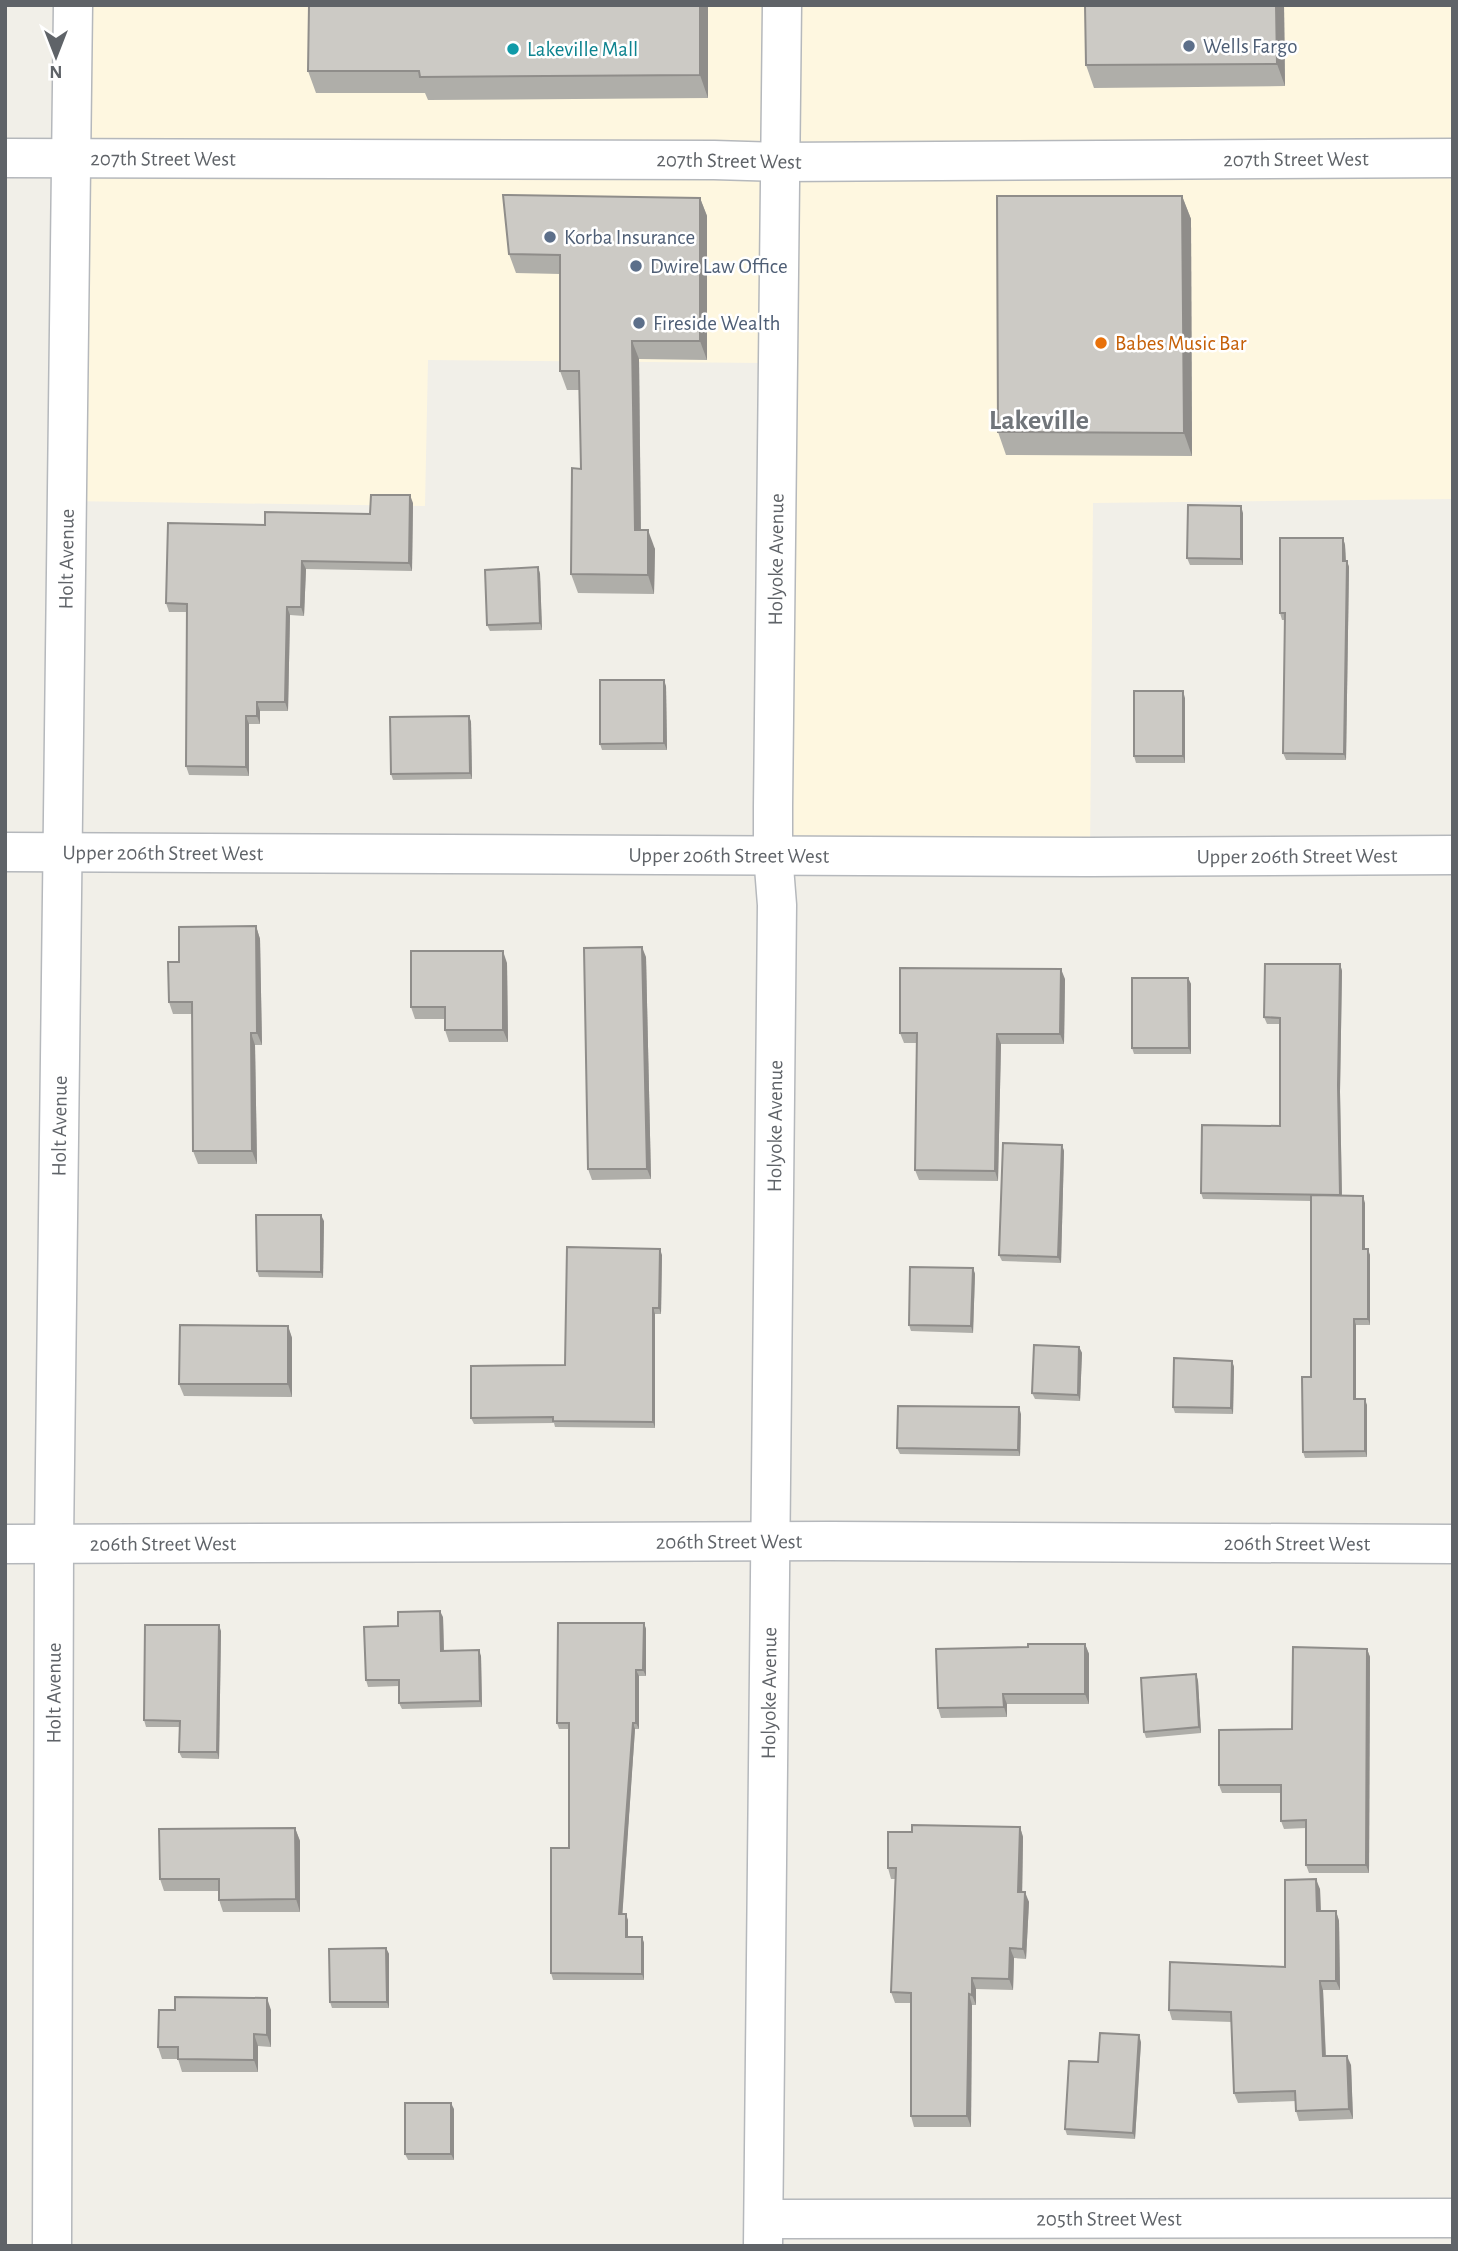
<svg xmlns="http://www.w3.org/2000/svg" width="1458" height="2251" font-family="'Alegreya Sans',sans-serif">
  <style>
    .commercial { fill: #fef7e0 }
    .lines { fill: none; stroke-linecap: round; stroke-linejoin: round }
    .minor-casing { stroke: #b5b8bc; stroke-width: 41 }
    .tertiary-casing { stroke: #b5b8bc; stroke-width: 41 }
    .minor { stroke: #fff; stroke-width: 38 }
    .tertiary { stroke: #fff; stroke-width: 38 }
    .wall { fill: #afaea9 }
    .shaded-wall { fill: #8f8d8a }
    .building { fill: #cccac5; stroke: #8f8d8a; stroke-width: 2 }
    .service-dot { fill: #5c6f8a; stroke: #fff; stroke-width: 2.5 }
    .culture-dot { fill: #0f9aa8; stroke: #fff; stroke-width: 2.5 }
    .food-dot { fill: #e8710a; stroke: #fff; stroke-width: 2.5 }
    .labels { text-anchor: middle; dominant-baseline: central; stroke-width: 5; stroke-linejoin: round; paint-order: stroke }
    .service-label { font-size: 21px; fill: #4e5e75; stroke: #fff; text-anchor: start }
    .culture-label { font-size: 21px; fill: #0d838f; stroke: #fff; text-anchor: start }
    .street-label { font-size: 21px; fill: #5f6368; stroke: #fff }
    .food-label { font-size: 21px; fill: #c56008; stroke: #fff; text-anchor: start }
    .district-label { font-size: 28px; font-weight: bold; fill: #70757a; stroke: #fff }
  </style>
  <rect width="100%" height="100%" fill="#f1efe8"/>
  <path class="commercial" d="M73 5H1453V499L1093 503 1090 857 773 854 776 363 428 360 425 506 67 501Z"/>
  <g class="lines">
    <g class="minor-casing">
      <g id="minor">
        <path id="s1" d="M5 158 714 160 780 162"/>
        <path id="s2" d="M5 852 1090 857 1453 855"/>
        <path id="s3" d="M5 1544 830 1541 1453 1544"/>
        <path id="s4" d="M764 2219 1453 2218"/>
        <path id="s5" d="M52 2246 54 1544 73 5"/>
      </g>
    </g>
    <g class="tertiary-casing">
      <g id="tertiary">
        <path id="s6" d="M780 162 1453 158"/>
        <path id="s7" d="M763 2246 777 905 773 854V807L782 5"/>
      </g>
    </g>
    <use href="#minor" class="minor"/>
    <use href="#tertiary" class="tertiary"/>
  </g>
  <g class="wall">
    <path d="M708 5V98L428 100 425 93H316L308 71Z"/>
    <path d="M1085 5H1284L1285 86 1094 88 1086 65Z"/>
    <path d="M1182 196 1191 219 1192 456 1006 455 998 432Z"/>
    <path d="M700 198 707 216V360L639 359 641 530 655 549 654 594 578 593 571 574 581 469 580 390H567L560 371V274L516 273 509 254Z"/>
    <path d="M413 503 412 571 306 569 304 616 290 615 288 711H260V724H249V776L189 775 186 766 187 612H169L166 603 265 525 370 514Z"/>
    <path d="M1243 513V565H1190L1187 558Z"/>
    <path d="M1343 538 1345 545 1346 561H1347L1349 567 1346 760H1286L1283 753 1285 620H1282L1280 613Z"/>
    <path d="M538 567 540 574 542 630 490 631 487 625Z"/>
    <path d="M666 686 667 750H602L600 744Z"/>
    <path d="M1185 698V763H1136L1134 756Z"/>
    <path d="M469 716 471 722 472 779 393 780 391 774Z"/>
    <path d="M256 926 260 939 262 1045H255L257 1164H198L193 1151 192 1014H173L169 1002Z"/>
    <path d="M646 957 651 1179 592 1180 588 1169Z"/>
    <path d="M507 963 508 1042H449L445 1030V1019H415L411 1007Z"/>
    <path d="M1340 964 1342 971 1340 1092 1342 1196 1365 1203V1249L1370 1255V1325H1356V1399L1367 1405V1457L1305 1458 1303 1452 1311 1377V1201L1203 1199 1201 1193 1280 1126V1024H1267L1264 1017Z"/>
    <path d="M1188 978 1191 984V1054H1134L1132 1048Z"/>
    <path d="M1065 979 1064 1044H1001L998 1181 919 1180 915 1170 917 1043H904L900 1033Z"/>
    <path d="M1062 1145 1064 1151 1061 1263 1002 1261 999 1255Z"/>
    <path d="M324 1221 323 1278 259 1277 257 1271Z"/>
    <path d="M662 1255 661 1314H655V1428L555 1427 554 1423 474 1424 471 1418 565 1365Z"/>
    <path d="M973 1268 975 1274 973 1333 911 1331 909 1325Z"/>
    <path d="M288 1326 292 1338V1397L184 1396 179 1384Z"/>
    <path d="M1079 1347 1082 1353 1080 1401 1035 1399 1032 1393Z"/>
    <path d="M1232 1361 1234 1367 1233 1414 1175 1413 1173 1407Z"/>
    <path d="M1021 1414 1020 1456 900 1454 897 1448Z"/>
    <path d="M443 1617 444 1651 481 1656 482 1707 402 1709 399 1703V1686L368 1687 366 1680 398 1626Z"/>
    <path d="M644 1623 646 1629V1676H639V1729H635L622 1914 628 1920V1937H642L644 1943V1980H553L551 1973 569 1848V1729H559L557 1723Z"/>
    <path d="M221 1631 219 1759 182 1758 179 1752 180 1727H146L144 1720Z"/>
    <path d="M1085 1644 1089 1654V1704H1007V1717L941 1718 938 1708 1028 1647Z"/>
    <path d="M1367 1649 1370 1657 1369 1873H1309L1306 1865V1828L1284 1829 1281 1821V1793H1222L1219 1785 1292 1729Z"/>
    <path d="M1196 1674 1198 1681 1201 1733 1146 1738 1144 1732Z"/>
    <path d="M1020 1827 1023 1837 1022 1892 1029 1902 1026 1959 1014 1958 1013 1990 976 1989V2005H972L971 2127H914L911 2116V2003H895L891 1992 895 1879H891L888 1868 912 1832Z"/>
    <path d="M295 1828 300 1841V1912H223L219 1900V1891H164L160 1879Z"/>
    <path d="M1320 1889 1321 1911H1336L1339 1921 1340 1990H1323L1326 2056 1351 2065 1353 2119 1299 2121 1296 2111V2101L1238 2103 1234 2093 1232 2022 1172 2020 1169 2010 1285 1967Z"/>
    <path d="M386 1948 389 1954V2008H332L330 2002Z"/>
    <path d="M271 2010V2047L258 2046V2072H182L178 2059H162L158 2047Z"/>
    <path d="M1141 2042 1135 2139 1067 2135 1065 2129 1098 2062Z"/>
    <path d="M454 2109V2160H408L405 2154Z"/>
  </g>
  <g class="shaded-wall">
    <path d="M700 5H708V98L700 75Z"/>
    <path d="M1276 5H1284L1285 86 1277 64Z"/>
    <path d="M1182 196 1191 219 1192 456 1184 433Z"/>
    <path d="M700 198 707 216V360L700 341Z"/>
    <path d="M632 341 639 359 641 549 635 530Z"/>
    <path d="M410 495 413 503 412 571 409 563Z"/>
    <path d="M1241 506 1243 513V565L1241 559Z"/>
    <path d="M648 530 655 549 654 594 648 575Z"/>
    <path d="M1343 538 1345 545 1346 567 1343 561Z"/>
    <path d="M302 561 306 569 304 616 301 607Z"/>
    <path d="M1347 561 1349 567 1346 760 1344 754Z"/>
    <path d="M538 567 540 574 542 630 540 623Z"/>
    <path d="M287 607 290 615 288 711 285 702Z"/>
    <path d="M664 680 666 686 667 750 664 743Z"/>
    <path d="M1183 691 1185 698V763L1183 756Z"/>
    <path d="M257 702 260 711V724L257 716Z"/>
    <path d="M246 716 249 724V776L246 767Z"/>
    <path d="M469 716 471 722 472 779 470 773Z"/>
    <path d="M256 926 260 939 262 1045 257 1033Z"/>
    <path d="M642 947 646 957 651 1179 647 1169Z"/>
    <path d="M503 951 507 963 508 1042 503 1030Z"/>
    <path d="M1340 964 1342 971 1340 1092 1342 1201 1340 1195 1338 1085Z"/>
    <path d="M1061 969 1065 979 1064 1044 1060 1034Z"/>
    <path d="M1188 978 1191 984V1054L1189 1048Z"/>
    <path d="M251 1033 255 1045 257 1164 252 1151Z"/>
    <path d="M997 1034 1001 1044 998 1181 995 1171Z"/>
    <path d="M1062 1145 1064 1151 1061 1263 1058 1257Z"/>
    <path d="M1363 1196 1365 1203V1255L1363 1249Z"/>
    <path d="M321 1215 324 1221 323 1278 321 1272Z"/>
    <path d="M660 1249 662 1255 661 1314 659 1308Z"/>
    <path d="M1368 1249 1370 1255V1325L1368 1319Z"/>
    <path d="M973 1268 975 1274 973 1333 971 1326Z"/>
    <path d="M653 1308 655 1314V1428L653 1422Z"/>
    <path d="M1354 1319 1356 1325V1405L1354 1399Z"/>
    <path d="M288 1326 292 1338V1397L288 1384Z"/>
    <path d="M1079 1347 1082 1353 1080 1401 1078 1395Z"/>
    <path d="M1232 1361 1234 1367 1233 1414 1231 1408Z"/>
    <path d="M1365 1399 1367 1405V1457L1365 1451Z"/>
    <path d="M1019 1407 1021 1414 1020 1456 1018 1450Z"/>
    <path d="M440 1611 443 1617 444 1657 441 1651Z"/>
    <path d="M644 1623 646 1629V1676L643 1670Z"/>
    <path d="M219 1625 221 1631 219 1759 217 1752Z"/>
    <path d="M1085 1644 1089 1654V1704L1085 1694Z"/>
    <path d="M1367 1649 1370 1657 1369 1873 1366 1865Z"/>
    <path d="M479 1650 481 1656 482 1707 480 1701Z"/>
    <path d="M636 1670 639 1676V1729L636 1723Z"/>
    <path d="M1196 1674 1198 1681 1201 1733 1199 1727Z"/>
    <path d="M1003 1694 1007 1704V1717L1004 1707Z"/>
    <path d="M633 1723 635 1729 622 1920 619 1914Z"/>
    <path d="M1020 1827 1023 1837 1022 1902 1018 1892Z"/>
    <path d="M295 1828 300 1841V1912L296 1899Z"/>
    <path d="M1316 1879 1320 1889 1321 1921 1317 1911Z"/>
    <path d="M1025 1892 1029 1902 1026 1959 1023 1949Z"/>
    <path d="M1336 1911 1339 1921 1340 1990 1336 1981Z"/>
    <path d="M626 1914 628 1920V1943L626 1937Z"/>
    <path d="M642 1937 644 1943V1980L642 1974Z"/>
    <path d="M386 1948 389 1954V2008L387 2002Z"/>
    <path d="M1010 1948 1014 1958 1013 1990 1009 1979Z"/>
    <path d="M972 1978 976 1989V2005L972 1995Z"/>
    <path d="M1320 1981 1323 1990 1326 2066 1323 2056Z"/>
    <path d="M969 1994 972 2005 971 2127 967 2116Z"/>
    <path d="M267 1998 271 2010V2047L267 2035Z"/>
    <path d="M254 2034 258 2046V2072L254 2060Z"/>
    <path d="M1139 2035 1141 2042 1135 2139 1133 2133Z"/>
    <path d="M1347 2056 1351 2065 1353 2119 1349 2109Z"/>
    <path d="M451 2103 454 2109V2160L451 2154Z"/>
  </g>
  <g class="building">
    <path d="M309 5H700V75L420 77 419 71H308Z"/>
    <path d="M1085 5H1276L1277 64 1086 65Z"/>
    <path d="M503 195 700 198V341H632L635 530H648V575L571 574 572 468 581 469 579 371H560V255L509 254Z"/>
    <path d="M997 196H1182L1184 433 998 432Z"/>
    <path d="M371 495H410L409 563 302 561 301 607H287L285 702H257V716H246V767L186 766 187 604 166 603 168 523 265 525V512L370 514Z"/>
    <path d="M1188 505 1241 506V559L1187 558Z"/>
    <path d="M1280 538H1343V561H1347L1344 754 1283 753 1285 613H1280Z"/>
    <path d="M538 567 540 623 487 625 485 570Z"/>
    <path d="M600 680H664V743L600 744Z"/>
    <rect x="1134" y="691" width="49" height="65"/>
    <path d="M469 716 470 773 391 774 390 717Z"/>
    <path d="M256 926 257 1033H251L252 1151H193L192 1002H169L168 962H179V927Z"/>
    <path d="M642 947 647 1169H588L584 948Z"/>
    <path d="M411 951H503V1030H445V1007H411Z"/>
    <path d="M1265 964H1340L1338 1085 1340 1195 1201 1193 1202 1125 1280 1126V1018L1264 1017Z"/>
    <path d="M900 968 1061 969 1060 1034H997L995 1171 915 1170 917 1033H900Z"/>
    <path d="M1132 978H1188L1189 1048H1132Z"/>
    <path d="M1003 1143 1062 1145 1058 1257 999 1255Z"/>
    <path d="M1311 1195 1363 1196V1249H1368V1319H1354V1399H1365V1451L1303 1452 1302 1377H1311Z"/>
    <path d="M256 1215H321V1272L257 1271Z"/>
    <path d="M567 1247 660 1249 659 1308H653V1422L553 1421V1417L471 1418V1366L565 1365Z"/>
    <path d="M910 1267 973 1268 971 1326 909 1325Z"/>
    <path d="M180 1325 288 1326V1384H179Z"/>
    <path d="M1034 1345 1079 1347 1078 1395 1032 1393Z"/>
    <path d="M1174 1358 1232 1361 1231 1408 1173 1407Z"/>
    <path d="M898 1406 1019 1407 1018 1450 897 1448Z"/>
    <path d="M440 1611 441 1651 479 1650 480 1701 399 1703V1680H366L364 1627 398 1626V1612Z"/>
    <path d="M558 1623H644L643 1670H636V1723H633L619 1914H626V1937H642V1974L551 1973V1848H569V1723H557Z"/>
    <path d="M145 1625H219L217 1752H179L180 1721 144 1720Z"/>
    <path d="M1028 1644H1085V1694H1003L1004 1707 938 1708 936 1649 1028 1647Z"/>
    <path d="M1293 1647 1367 1649 1366 1865H1306V1820L1281 1821V1785H1219V1730L1292 1729Z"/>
    <path d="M1196 1674 1199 1727 1144 1732 1141 1678Z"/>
    <path d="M912 1825 1020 1827 1018 1892H1025L1023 1949 1010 1948 1009 1979 972 1978V1995L969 1994 967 2116H911V1993L891 1992 896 1868H888V1832H912Z"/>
    <path d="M295 1828 296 1899 219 1900V1879H160L159 1829Z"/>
    <path d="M1316 1879 1317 1911H1336V1981H1320L1323 2056H1347L1349 2109 1296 2111 1295 2091 1234 2093 1231 2012 1169 2010 1170 1962 1285 1967V1880Z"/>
    <path d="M386 1948 387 2002H330L329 1949Z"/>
    <path d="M175 1997 267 1998V2035L254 2034V2060L178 2059V2047H158L159 2010H175Z"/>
    <path d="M1100 2033 1139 2035 1133 2133 1065 2129 1069 2061 1098 2062Z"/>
    <rect x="405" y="2103" width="46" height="51"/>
  </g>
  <g class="service-dot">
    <circle cx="1189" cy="46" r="7"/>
    <circle cx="550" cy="237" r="7"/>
    <circle cx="636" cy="266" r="7"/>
    <circle cx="639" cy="323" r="7"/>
  </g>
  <circle class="culture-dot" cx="513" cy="49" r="7"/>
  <circle class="food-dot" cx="1101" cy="343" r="7"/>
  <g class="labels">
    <g class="service-label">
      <text x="1203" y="46">Wells Fargo</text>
      <text x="564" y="237">Korba Insurance</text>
      <text x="650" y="266">Dwire Law Office</text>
      <text x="653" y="323">Fireside Wealth</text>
    </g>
    <g class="culture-label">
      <text x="527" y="49">Lakeville Mall</text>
    </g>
    <g class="street-label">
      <text stroke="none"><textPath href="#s1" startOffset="158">207th Street West</textPath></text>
      <text stroke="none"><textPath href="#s6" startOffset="516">207th Street West</textPath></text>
      <text transform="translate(729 161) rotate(1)">207th Street West</text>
      <text stroke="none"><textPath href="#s5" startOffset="1687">Holt Avenue</textPath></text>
      <text stroke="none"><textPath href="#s7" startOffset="1687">Holyoke Avenue</textPath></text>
      <text stroke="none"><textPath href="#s2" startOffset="158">Upper 206th Street West</textPath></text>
      <text stroke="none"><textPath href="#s2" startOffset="724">Upper 206th Street West</textPath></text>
      <text stroke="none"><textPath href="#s2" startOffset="1292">Upper 206th Street West</textPath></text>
      <text stroke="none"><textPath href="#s5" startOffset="1120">Holt Avenue</textPath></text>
      <text stroke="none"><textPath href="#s7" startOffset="1120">Holyoke Avenue</textPath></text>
      <text stroke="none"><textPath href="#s3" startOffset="724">206th Street West</textPath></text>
      <text stroke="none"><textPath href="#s3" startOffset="158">206th Street West</textPath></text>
      <text stroke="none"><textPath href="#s3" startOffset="1292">206th Street West</textPath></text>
      <text stroke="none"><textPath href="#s5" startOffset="553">Holt Avenue</textPath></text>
      <text stroke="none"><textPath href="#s7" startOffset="553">Holyoke Avenue</textPath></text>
      <text stroke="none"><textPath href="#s4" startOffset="345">205th Street West</textPath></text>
    </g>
    <g class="food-label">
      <text x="1115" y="343">Babes Music Bar</text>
    </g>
    <g class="district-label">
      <text x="1039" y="421">Lakeville</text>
    </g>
  </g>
  <rect width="1458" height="2251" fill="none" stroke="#5f6368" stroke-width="14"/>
  <g transform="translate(56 56) rotate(180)" stroke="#ffffff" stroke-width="5" paint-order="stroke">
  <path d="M0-5L12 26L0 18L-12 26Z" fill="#5f6368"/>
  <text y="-10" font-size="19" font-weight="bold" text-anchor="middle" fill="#5f6368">N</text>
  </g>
</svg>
